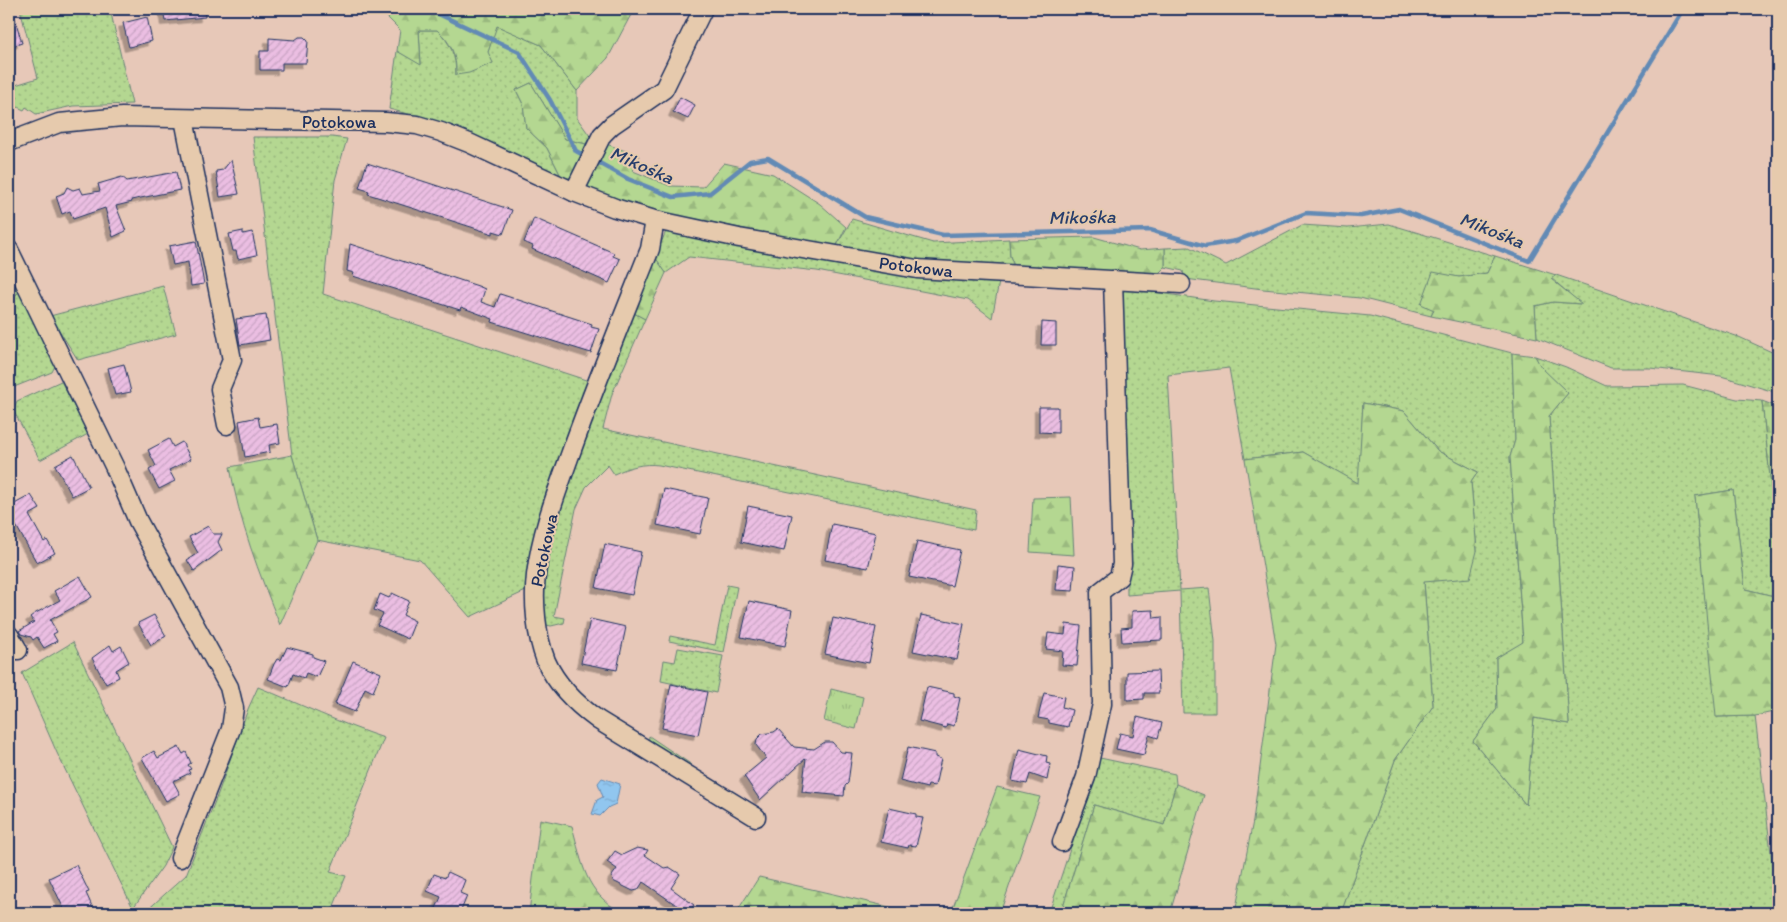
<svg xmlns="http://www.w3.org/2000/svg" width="1787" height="922" font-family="Itim,sans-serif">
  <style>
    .grass { fill: url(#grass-dots); stroke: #688378 }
    .forest { fill: url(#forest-firs); stroke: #688378 }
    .park { fill: url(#park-tufts); stroke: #688378 }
    .water { fill: url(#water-ripples); stroke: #628ab5 }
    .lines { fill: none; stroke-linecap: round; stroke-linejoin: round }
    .stream { stroke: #628ab5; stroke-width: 4.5 }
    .building { fill: url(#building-hatch); stroke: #1b2f5e; filter: url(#shadow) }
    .street-casing { stroke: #1b2f5e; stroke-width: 21 }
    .street { stroke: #e6caad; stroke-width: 18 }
    .labels { text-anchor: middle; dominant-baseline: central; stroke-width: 4; stroke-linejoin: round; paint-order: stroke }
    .street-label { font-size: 18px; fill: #1b2f5e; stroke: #e6caad }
    .water-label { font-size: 19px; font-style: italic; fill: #273e6c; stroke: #e6caad }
  </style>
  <defs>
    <pattern id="grass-dots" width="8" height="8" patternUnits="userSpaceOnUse" patternTransform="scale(1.25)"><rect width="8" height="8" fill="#b4d791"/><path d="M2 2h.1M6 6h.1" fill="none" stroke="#9ab97f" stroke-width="1.8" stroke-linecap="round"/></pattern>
    <pattern id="forest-firs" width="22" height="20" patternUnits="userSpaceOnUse" patternTransform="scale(1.25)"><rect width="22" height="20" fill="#b4d791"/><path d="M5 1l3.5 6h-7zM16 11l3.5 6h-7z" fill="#9ab97f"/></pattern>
    <pattern id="park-tufts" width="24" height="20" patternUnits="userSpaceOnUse" patternTransform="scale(1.25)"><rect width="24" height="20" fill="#b4d791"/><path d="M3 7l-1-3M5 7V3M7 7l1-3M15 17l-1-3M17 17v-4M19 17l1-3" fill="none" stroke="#9ab97f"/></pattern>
    <pattern id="water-ripples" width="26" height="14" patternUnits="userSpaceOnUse" patternTransform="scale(1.25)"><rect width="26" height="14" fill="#91c6ef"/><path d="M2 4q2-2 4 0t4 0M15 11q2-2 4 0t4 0" fill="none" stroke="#7caacf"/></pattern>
    <pattern id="building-hatch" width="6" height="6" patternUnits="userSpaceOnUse" patternTransform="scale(1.25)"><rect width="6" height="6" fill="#ebbee2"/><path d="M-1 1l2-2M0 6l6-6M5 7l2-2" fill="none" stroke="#c9a4c4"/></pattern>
    <filter id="shadow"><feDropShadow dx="-4.5" dy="4.5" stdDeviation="0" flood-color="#0004"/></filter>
  </defs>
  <rect width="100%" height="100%" fill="#e7c8b8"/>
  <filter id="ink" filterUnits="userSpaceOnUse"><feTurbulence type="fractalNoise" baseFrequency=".02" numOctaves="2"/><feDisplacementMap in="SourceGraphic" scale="10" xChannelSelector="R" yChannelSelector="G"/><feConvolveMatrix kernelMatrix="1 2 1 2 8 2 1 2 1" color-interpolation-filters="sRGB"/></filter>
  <g filter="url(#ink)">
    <g class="grass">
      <path d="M20 9H110L132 104 73 106 36 114 26 107 24 110 9 103V87L38 78Z"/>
      <path d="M496 25 541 45 577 91V118L590 136 586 144 565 139 531 83 516 90 523 104 526 128 547 148 561 176 511 157 434 121 389 109 397 51 421 64 419 30H437C451 43 456 56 456 75L488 52Z"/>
      <path d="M253 137H332L347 139 335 180 323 294 589 381 530 589 470 617 420 560 317 540 292 455Z"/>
      <path d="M852 219 933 243 1009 239 1010 256 1015 268 909 260 836 247Z"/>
      <path d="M1389 224 1495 256 1487 273 1459 277 1433 273 1434 310 1431 316 1360 298 1263 289 1185 279 1183 271 1165 267V248L1189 247 1226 265 1302 225 1348 228Z"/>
      <path d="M667 229 999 282 992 318 968 300 817 271 689 257 666 273 655 257Z"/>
      <path d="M1556 275 1739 337 1776 354 1778 393 1721 376 1650 368H1611L1537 338 1535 306 1553 302 1581 304 1551 278Z"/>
      <path d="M163 286 176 334 78 360 50 316Z"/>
      <path d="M1119 287 1214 301 1370 316 1512 353 1515 440 1510 457 1523 643 1496 658 1497 709 1473 741 1526 805 1534 718 1569 724 1549 416 1568 393 1540 367 1535 356 1566 367 1607 386 1683 385 1737 399 1762 401 1778 552V597L1745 589 1733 490 1695 496 1717 717 1755 716 1778 913H1341L1395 760 1433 706 1424 582 1477 551 1471 482 1478 472 1438 451 1404 411 1363 403 1359 484 1303 452 1245 459 1229 368 1168 375 1180 590 1209 588 1215 641V713H1183L1180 591 1127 595 1126 473Z"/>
      <path d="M19 292 56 364 52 372 9 389V300Z"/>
      <path d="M632 312 645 319 612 394 603 429 976 510 974 530 659 465C643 463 629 467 614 474L608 465 586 487 576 509 554 616 565 618 564 623 551 626 542 624C537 558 562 497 585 437 601 395 616 354 632 312Z"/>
      <path d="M61 381 88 434 40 460 13 410 17 401Z"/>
      <path d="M727 585 737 587 724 652 669 641 670 636 715 645Z"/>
      <path d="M73 642 172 847 163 866 133 908 57 753 22 673Z"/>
      <path d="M678 648 723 656 716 693 661 681 664 660 675 662Z"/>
      <path d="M258 687C300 704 341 724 384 738L330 872 346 876 331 913H144L186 875 219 791 248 709Z"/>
      <path d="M649 736 692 765 685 767 648 746Z"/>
      <path d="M1100 758 1175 774 1176 784 1164 825 1094 805 1061 913H1049Z"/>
    </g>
    <g class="forest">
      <path d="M379 9H634L608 58 577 91 541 45 497 26 488 52 493 63 469 73 456 75C457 56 451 42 437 30H419L421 65 397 51 400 30Z"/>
      <path d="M531 83 565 139 586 144 573 179 561 176 547 148 526 128 523 104 516 90Z"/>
      <path d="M601 142 639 156 633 171 670 186 703 187 724 163 773 174 820 204 846 227 836 247 635 207 584 186Z"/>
      <path d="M1094 237 1140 250 1165 248V267L1155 277 1015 268 1010 256 1009 239Z"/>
      <path d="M1495 256 1556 275 1551 279 1582 304 1553 302 1535 306 1537 338 1431 316 1434 310 1421 304 1433 272 1459 277 1487 273Z"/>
      <path d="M655 257 666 273 645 319 632 312Z"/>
      <path d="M9 272 12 275 19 292 9 300Z"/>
      <path d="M1512 353 1535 356 1541 367 1568 393 1549 416 1569 724 1534 718 1526 805 1473 741 1497 709 1496 658 1523 642 1510 457 1515 440Z"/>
      <path d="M1762 401 1778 407V552Z"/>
      <path d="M1363 403 1404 411 1438 451 1478 472 1471 482 1477 551 1470 578 1424 582 1433 706 1395 760 1341 913H1235L1253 821 1276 644 1245 459 1303 452 1358 483Z"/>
      <path d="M292 455 317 540 280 625C259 573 239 522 230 467Z"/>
      <path d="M1733 490 1745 589 1778 597V711L1755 716 1716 717 1695 496Z"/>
      <path d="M1071 497 1074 555 1030 552 1033 498Z"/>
      <path d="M1176 784 1204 795 1170 913H1061L1094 805 1164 825Z"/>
      <path d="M997 787 1040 797 1000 913H951Z"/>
      <path d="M540 819 572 826C583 865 584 891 622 913H529Z"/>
      <path d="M759 877 907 911 906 913H736Z"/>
    </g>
    <path class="park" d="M831 689 863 697 856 729 824 721Z"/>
    <path class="water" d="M602 778 620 784 616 804 609 807 600 816 592 814 597 800 603 797 598 783Z"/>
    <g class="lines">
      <g class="stream">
        <path d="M428 9 519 52 550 100 576 151 587 157"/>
        <path d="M594 160 628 179 673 197 710 193 750 161 768 158 865 217 943 235 1150 230 1205 246 1236 241 1306 213 1361 216 1399 209 1529 261 1683 9"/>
      </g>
    </g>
    <g class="building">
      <path d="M9 9H12L22 43 9 47Z"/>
      <path d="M163 9H204L205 17 165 21Z"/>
      <path d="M147 17 152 41 129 47 123 23Z"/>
      <path d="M299 37H304L308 41 306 63H282V70H260V51H269V38L295 40Z"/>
      <path d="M680 97 695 105 688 119 673 112Z"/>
      <path d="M231 160 239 194 220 197 216 171 223 170Z"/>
      <path d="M367 163 512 210 503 234 493 231V234L368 194 369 191 359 188Z"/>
      <path d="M176 172 180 190 131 200 132 202 116 206 126 231 113 237 105 208 73 219 70 211 62 214 56 196 64 193 67 187 73 190 80 188 83 194 100 191 98 184 122 177 127 181Z"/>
      <path d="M534 218 614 253 613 256 620 259 609 283 532 249 533 246 524 242Z"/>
      <path d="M243 231V234L252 232 257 255 238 259 236 251H233L229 234Z"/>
      <path d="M196 241 204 284 191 286 188 262 173 265 169 246Z"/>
      <path d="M350 244 478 286 485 289 481 302 495 307 500 294 592 324 591 327 599 329 591 353 492 322 493 319 461 307 460 310 353 276 354 273 347 271Z"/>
      <path d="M266 315 270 340 240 345 236 319Z"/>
      <path d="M1042 322 1056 323V345H1041Z"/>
      <path d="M124 364 131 392 115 395 108 368Z"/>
      <path d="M1039 407H1058V433L1039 432Z"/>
      <path d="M258 417 260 427 277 424 280 443 269 445 270 452 245 457 239 421Z"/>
      <path d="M169 439 173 447 182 442 191 459 169 470 175 481 159 489 149 470 156 466 148 450Z"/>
      <path d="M73 455 89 487 72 496 55 465Z"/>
      <path d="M664 489 708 498 700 534 657 525Z"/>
      <path d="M31 495 40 509 29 515 44 542 47 540 55 553 37 563 9 513V507Z"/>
      <path d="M748 506 792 515 784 551 741 542Z"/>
      <path d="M832 524 876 533 868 568 825 560Z"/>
      <path d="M208 526 213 534H222L218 542 222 550 194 571 187 560 198 553 189 537Z"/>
      <path d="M917 541 960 550 952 586 909 577Z"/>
      <path d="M605 544 641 552 632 595 596 588Z"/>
      <path d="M1058 564 1075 566 1073 591 1056 590Z"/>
      <path d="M80 576 92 597 50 620 57 632 53 634 57 641 44 648 37 637 33 640 31 637 21 634 19 631 34 622 30 617 34 614 60 600 54 591Z"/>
      <path d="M392 593 409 601 403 615 415 621 408 639 377 625 383 614 374 610 380 594 389 598Z"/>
      <path d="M749 601 792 610 785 646 741 637Z"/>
      <path d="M1153 610 1154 618 1162 617V640L1122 642 1121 628 1132 627V611Z"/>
      <path d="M154 615 166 636 151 645 138 623Z"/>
      <path d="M921 615 964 624 957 660 913 651Z"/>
      <path d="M833 618 876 627 869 663 825 654Z"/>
      <path d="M590 619 626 627 617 670 581 663Z"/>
      <path d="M1066 624 1081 626 1077 666 1062 665 1063 651 1046 649 1048 633 1065 635Z"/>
      <path d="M110 645 113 651 121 646 129 662 116 670 119 677 106 684 92 658Z"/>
      <path d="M287 647 313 654V657L324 661 317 677 306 673 304 678 293 674 288 687 268 679 274 664 277 659 281 660Z"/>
      <path d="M353 661 381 673 373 692 365 688 355 712 335 704Z"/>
      <path d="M1158 671 1159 693H1144V699L1127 700V672Z"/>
      <path d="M671 684 707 692 698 735 662 728Z"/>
      <path d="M927 687 954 693V696L960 698 954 726 947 724 946 728 919 721Z"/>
      <path d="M1044 693 1064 697 1062 707 1072 710 1068 727 1049 723V720L1038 718Z"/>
      <path d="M1137 717 1162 723 1158 738 1149 735 1144 755 1116 749 1120 733 1133 736Z"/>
      <path d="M778 729 794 747 814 749 825 742H832L841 752 852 753 848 783 845 786 844 796 802 792 806 758 760 800 744 776 766 758 756 745 757 739 762 734 774 732Z"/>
      <path d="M179 747 183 754 186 752 191 763 188 765 191 769 188 770 190 773 173 781 180 794 166 801 142 758 154 751 158 758Z"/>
      <path d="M908 747 935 753V757L941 759 935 786 928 785 927 788 900 781Z"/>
      <path d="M1019 749 1047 756 1046 763 1050 764 1047 780 1030 774 1027 784 1012 781Z"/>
      <path d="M889 808 916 814V817L923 818 916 846 909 845 908 848 881 842Z"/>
      <path d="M637 848 648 850 645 855 664 868 669 867 680 874 671 888 694 905 688 913 643 882 638 890 633 891 613 881 612 876 617 869 607 862 615 851 622 855Z"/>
      <path d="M76 865 89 892 86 893 95 913H66L49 878Z"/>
      <path d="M448 872 465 880 460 893 467 896 460 913H434L441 897 427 891 434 874 445 878Z"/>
    </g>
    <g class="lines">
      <g class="street-casing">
        <g id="street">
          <path d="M184 119 232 360 220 389 227 425"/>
          <path d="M9 142 59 123 122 117 386 122 417 125 441 132 469 143 574 192 615 208 655 220 739 238 917 269 1181 284"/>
          <path d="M574 192 602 135 612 125 664 89 703 9"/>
          <path d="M655 220 650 249C623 317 595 385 570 455 556 494 541 533 536 575 533 602 536 635 546 661 557 686 576 704 598 720L756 817"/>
          <path d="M9 250 115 468 138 521 229 687 234 708 231 729 180 858"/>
          <path d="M9 635 18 650"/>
          <path d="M1062 842 1086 777 1102 704 1100 592 1119 577 1122 564 1113 280"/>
        </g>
      </g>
      <use href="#street" class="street"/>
    </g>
  </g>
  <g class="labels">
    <g class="street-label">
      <text x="339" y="122">Potokowa</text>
      <text transform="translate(916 267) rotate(7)">Potokowa</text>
      <text transform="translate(544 550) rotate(-78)">Potokowa</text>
    </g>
    <g class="water-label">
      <text transform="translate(642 165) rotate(24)">Mikośka</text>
      <text transform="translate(1082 217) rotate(-1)">Mikośka</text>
      <text transform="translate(1492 230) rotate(22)">Mikośka</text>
    </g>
  </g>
  <rect width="1787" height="922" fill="none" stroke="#e6caad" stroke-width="30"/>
  <rect x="15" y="15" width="1757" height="892" fill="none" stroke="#1b2f5e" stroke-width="2" filter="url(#ink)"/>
</svg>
